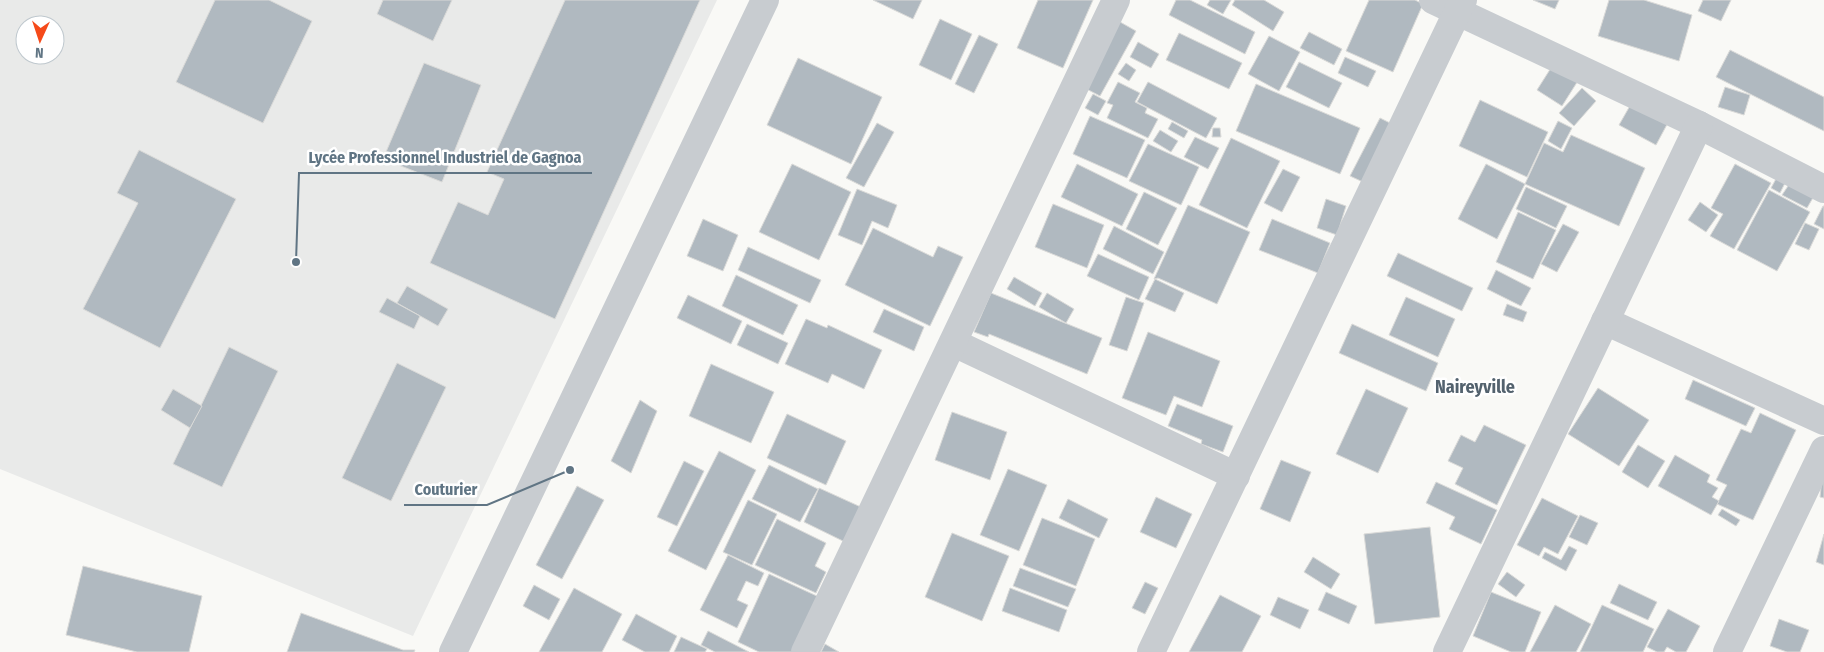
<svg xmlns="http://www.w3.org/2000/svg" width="1824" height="652" font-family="'Fira Sans Condensed',sans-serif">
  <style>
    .built { fill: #e9eae9; fill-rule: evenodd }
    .building { fill: #b0b9c0; stroke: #dadad8 }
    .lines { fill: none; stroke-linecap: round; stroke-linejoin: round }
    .minor { stroke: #c8ccd0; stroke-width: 28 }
    .labels { text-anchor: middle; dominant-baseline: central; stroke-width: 5; stroke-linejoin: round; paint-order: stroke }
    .quarter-label { font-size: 18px; font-weight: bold; fill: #53626e; stroke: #fff }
    .leader { fill: none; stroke: #607584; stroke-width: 2 }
    .callout-dot { fill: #607584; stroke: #fff; stroke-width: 2 }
    .callout-label { font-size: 16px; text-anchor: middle; font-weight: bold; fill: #607584; stroke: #fff; stroke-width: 5; stroke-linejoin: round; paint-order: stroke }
  </style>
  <rect width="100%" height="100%" fill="#f9f9f6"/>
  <path class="built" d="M0 0H717L413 636 0 469ZM25 25H55V55H25Z"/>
  <g class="building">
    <path d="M215 0H269L312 21 263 123 176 82Z"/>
    <path d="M383 0H452L433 41 377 14Z"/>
    <path d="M565 0H700L555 319 430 263 458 202 488 215 504 179 487 172Z"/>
    <path d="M873 0H922L913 19Z"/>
    <path d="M1038 0H1093L1063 68 1017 48Z"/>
    <path d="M1176 0H1190L1255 32 1245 54 1169 15Z"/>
    <path d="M1210 0H1231L1223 14 1207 5Z"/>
    <path d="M1235 0H1264L1284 12 1273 31 1232 5Z"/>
    <path d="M1369 0H1415L1423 4 1393 72 1346 51Z"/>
    <path d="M1533 0H1559L1555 9Z"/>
    <path d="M1609 0H1644L1692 15 1679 61 1598 36Z"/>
    <path d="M1703 0H1731L1721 21 1698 11Z"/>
    <path d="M1113 18 1136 31 1100 96 1077 84Z"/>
    <path d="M940 19 972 34 951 80 919 65Z"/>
    <path d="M1309 32 1342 49 1334 65 1300 48Z"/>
    <path d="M1179 33 1242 63 1229 89 1166 60Z"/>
    <path d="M979 35 998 44 974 93 955 84Z"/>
    <path d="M1269 36 1300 52 1279 91 1248 74Z"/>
    <path d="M1138 42 1159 54 1151 68 1130 57Z"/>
    <path d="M1730 50 1824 97V131L1716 77Z"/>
    <path d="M1345 57 1376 71 1368 87 1338 73Z"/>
    <path d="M798 58 882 97 851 164 767 125Z"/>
    <path d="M1556 60 1581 76 1562 106 1537 90Z"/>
    <path d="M1299 62 1342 83 1329 108 1286 87Z"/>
    <path d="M424 63 481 85 442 182 383 159Z"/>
    <path d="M1126 63 1136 70 1129 81 1118 74Z"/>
    <path d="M1118 82 1140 93 1135 102 1147 108 1145 113 1158 119 1148 138 1107 118 1113 105 1107 103Z"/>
    <path d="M1148 82 1217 118 1206 138 1137 102Z"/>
    <path d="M1256 84 1360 128 1340 174 1236 131Z"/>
    <path d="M1725 87 1750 95 1744 115 1718 107Z"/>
    <path d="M1582 88 1596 101 1574 126 1559 113Z"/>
    <path d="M1093 94 1106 101 1098 115 1085 108Z"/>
    <path d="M1635 97 1671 117 1656 145 1619 125Z"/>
    <path d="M1480 100 1548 132 1527 177 1459 146Z"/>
    <path d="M1090 116 1145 140 1127 178 1073 154Z"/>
    <path d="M1380 118 1392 124 1363 182 1350 176Z"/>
    <path d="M1558 121 1572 128 1561 149 1548 141Z"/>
    <path d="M1172 122 1188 131 1184 138 1168 129Z"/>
    <path d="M877 123 894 132 864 187 846 178Z"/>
    <path d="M1213 128H1220L1221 137H1212Z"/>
    <path d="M1160 130 1178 141 1171 152 1153 141Z"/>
    <path d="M1571 135 1645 168 1619 226 1525 184 1544 143 1563 152Z"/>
    <path d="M1195 137 1219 148 1208 169 1184 157Z"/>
    <path d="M1231 138 1280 161 1247 228 1199 205Z"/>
    <path d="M1148 144 1199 167 1181 205 1129 181Z"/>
    <path d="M139 150 236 199 160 348 83 309 138 203 117 193Z"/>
    <path d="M792 164 851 192 819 260 759 232Z"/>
    <path d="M1077 164 1138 194 1122 226 1061 197Z"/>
    <path d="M1486 164 1525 184 1497 239 1458 219Z"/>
    <path d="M1735 164 1771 183 1734 249 1710 236 1723 214 1711 208Z"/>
    <path d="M1283 169 1300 177 1282 212 1264 203Z"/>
    <path d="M1777 177 1786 181 1780 193 1771 188Z"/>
    <path d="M1790 183 1814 196 1807 208 1782 195Z"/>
    <path d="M1526 187 1567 206 1556 228 1516 209Z"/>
    <path d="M857 189 897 205 888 228 872 221 862 245 838 235Z"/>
    <path d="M1769 190 1810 212 1777 271 1737 250Z"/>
    <path d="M1144 192 1177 208 1158 245 1126 229Z"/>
    <path d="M1326 199 1346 206 1337 235 1317 228Z"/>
    <path d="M1700 202 1718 215 1706 232 1688 220Z"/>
    <path d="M1053 204 1104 225 1087 268 1035 247Z"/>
    <path d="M1188 205 1250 232 1217 304 1158 278 1154 279Z"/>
    <path d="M1823 206H1824V229L1814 224Z"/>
    <path d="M1518 212 1556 230 1533 279 1496 262Z"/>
    <path d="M703 219 738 235 723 271 687 256Z"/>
    <path d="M1272 219 1330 243 1318 273 1259 250Z"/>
    <path d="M1805 223 1819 229 1809 250 1795 244Z"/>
    <path d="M1563 224 1579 232 1557 272 1541 264Z"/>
    <path d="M1114 226 1164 252 1153 274 1103 249Z"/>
    <path d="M873 228 933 257 938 246 963 257 930 326 845 285Z"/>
    <path d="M748 247 821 280 810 303 738 270Z"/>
    <path d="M1398 253 1473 288 1462 311 1387 276Z"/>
    <path d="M1098 254 1149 277 1139 300 1087 276Z"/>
    <path d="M1496 270 1531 288 1521 306 1487 289Z"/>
    <path d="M736 275 798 305 783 335 722 306Z"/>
    <path d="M1014 277 1042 293 1035 306 1007 289Z"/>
    <path d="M1155 279 1184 293 1175 312 1145 299Z"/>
    <path d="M407 286 448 309 438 326 397 303Z"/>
    <path d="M991 293 1102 338 1087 374 989 334 988 337 974 332Z"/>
    <path d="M1047 293 1074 309 1066 323 1039 307Z"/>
    <path d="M688 295 742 321 731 344 677 318Z"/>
    <path d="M1126 297 1144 303 1127 351 1109 345Z"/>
    <path d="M1406 297 1455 319 1438 357 1389 335Z"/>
    <path d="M387 298 420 316 414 329 379 312Z"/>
    <path d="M1507 304 1527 312 1523 322 1503 315Z"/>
    <path d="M884 309 924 327 914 351 873 332Z"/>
    <path d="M806 319 827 328 828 325 882 350 864 389 832 374 828 383 785 364Z"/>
    <path d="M747 324 788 343 778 364 737 345Z"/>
    <path d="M1352 324 1438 363 1426 391 1339 353Z"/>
    <path d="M1148 332 1220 361 1202 407 1174 396 1166 415 1122 398Z"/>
    <path d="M229 347 278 371 222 487 173 464Z"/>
    <path d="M397 363 446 387 391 501 342 478Z"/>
    <path d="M711 364 774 392 751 443 689 416Z"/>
    <path d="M1693 380 1755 408 1746 426 1685 399Z"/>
    <path d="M1598 388 1649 420 1619 466 1568 434Z"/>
    <path d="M173 389 202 406 190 428 161 410Z"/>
    <path d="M1366 389 1408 408 1378 473 1336 454Z"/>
    <path d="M640 400 657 411 631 473 611 461Z"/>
    <path d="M1177 404 1233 426 1223 452 1201 444 1202 440 1168 426Z"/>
    <path d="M952 412 1007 432 990 480 935 460Z"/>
    <path d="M1760 413 1796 430 1753 520 1717 504 1727 485 1716 480 1741 429 1751 433Z"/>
    <path d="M787 414 846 441 826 485 767 458Z"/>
    <path d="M1484 425 1526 445 1497 505 1455 484 1463 468 1448 461 1461 435 1475 442Z"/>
    <path d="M1638 445 1665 461 1648 488 1622 472Z"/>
    <path d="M719 451 756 470 706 570 668 551Z"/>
    <path d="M1675 455 1710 475 1707 482 1718 488 1712 497 1719 501 1711 515 1658 486Z"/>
    <path d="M1281 460 1311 472 1290 522 1260 509Z"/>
    <path d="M684 461 704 471 677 526 657 517Z"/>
    <path d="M769 465 818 489 800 522 752 499Z"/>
    <path d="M1008 469 1047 485 1019 551 980 535Z"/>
    <path d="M1823 470H1824V498L1820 497Z"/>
    <path d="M1436 482 1497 510 1481 544 1449 529 1455 517 1426 503Z"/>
    <path d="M577 486 604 500 562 579 536 565Z"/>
    <path d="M819 488 863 508 847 543 804 522Z"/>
    <path d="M1156 497 1192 514 1176 548 1140 532Z"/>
    <path d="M1542 498 1578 516 1558 554 1544 547 1539 556 1517 545Z"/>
    <path d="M1068 499 1108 519 1099 538 1059 518Z"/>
    <path d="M748 500 777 514 752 565 723 552Z"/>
    <path d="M1722 509 1740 520 1736 526 1718 515Z"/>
    <path d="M1580 515 1598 523 1587 545 1569 537Z"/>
    <path d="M1042 518 1095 539 1076 586 1023 565Z"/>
    <path d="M777 519 826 543 815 566 826 572 816 593 755 565Z"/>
    <path d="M1430 527 1440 617 1375 624 1364 534Z"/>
    <path d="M952 533 1009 556 982 621 925 597Z"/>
    <path d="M1824 534V565L1816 562Z"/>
    <path d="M1569 546 1577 550 1566 571 1542 558 1545 552 1561 560Z"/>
    <path d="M728 555 764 573 758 586 746 581 737 600 748 605 737 628 700 610Z"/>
    <path d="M1313 557 1340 574 1331 589 1304 572Z"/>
    <path d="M83 566 202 596 189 652H137L66 635Z"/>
    <path d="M1020 568 1076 589 1068 607 1013 586Z"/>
    <path d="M1507 572 1525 585 1516 597 1498 584Z"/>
    <path d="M769 574 819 597 793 652H759L738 642Z"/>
    <path d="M1145 582 1158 588 1145 614 1132 608Z"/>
    <path d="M1619 584 1657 602 1648 620 1610 603Z"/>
    <path d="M534 585 560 599 549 620 523 606Z"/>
    <path d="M574 588 622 614 602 652H539Z"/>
    <path d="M1010 588 1067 610 1059 632 1002 611Z"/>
    <path d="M1326 592 1357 606 1349 624 1318 610Z"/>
    <path d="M1491 592 1541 612 1525 652H1511L1473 636Z"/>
    <path d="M1220 595 1261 616 1242 652H1189Z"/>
    <path d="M1278 597 1309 610 1300 629 1270 615Z"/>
    <path d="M1555 605 1591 624 1576 652H1530Z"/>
    <path d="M1602 605 1654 629 1643 652H1580Z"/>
    <path d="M1668 609 1700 626 1686 652H1676L1667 647 1664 652H1657L1647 647Z"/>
    <path d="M301 613 403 650H415L414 652H287Z"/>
    <path d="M636 614 677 636 669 652H645L622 640Z"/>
    <path d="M1779 619 1809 630 1800 652H1787L1770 646Z"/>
    <path d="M708 631 749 652H715L701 645Z"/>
    <path d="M681 637 707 649 705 652H674Z"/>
    <path d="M825 644 839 652H821Z"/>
  </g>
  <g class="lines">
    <g class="minor">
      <path d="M1433 0 1699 125 1824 189"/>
      <path d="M1605 321 1824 421"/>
      <path d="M954 343 1236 476"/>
      <path d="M453 652 765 0"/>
      <path d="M805 652 1116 0"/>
      <path d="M1151 652 1463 0"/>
      <path d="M1447 652 1699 125"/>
      <path d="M1727 652 1824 450"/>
    </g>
  </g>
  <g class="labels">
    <g class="quarter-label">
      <text x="1475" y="387">Naireyville</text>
    </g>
  </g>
  <path class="leader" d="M296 262L299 173H592M570 470L487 505H404"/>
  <g class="callout-dot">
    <circle cx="296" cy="262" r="5"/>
    <circle cx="570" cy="470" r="5"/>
  </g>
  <g class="callout-label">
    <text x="445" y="163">Lycée Professionnel Industriel de Gagnoa</text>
    <text x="446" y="495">Couturier</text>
  </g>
  <g transform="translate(40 40) rotate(183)"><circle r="24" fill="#ffffff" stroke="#bfc8ce"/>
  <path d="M0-4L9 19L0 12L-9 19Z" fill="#f54a1a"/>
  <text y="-8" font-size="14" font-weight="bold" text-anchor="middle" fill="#607584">N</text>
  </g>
</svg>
